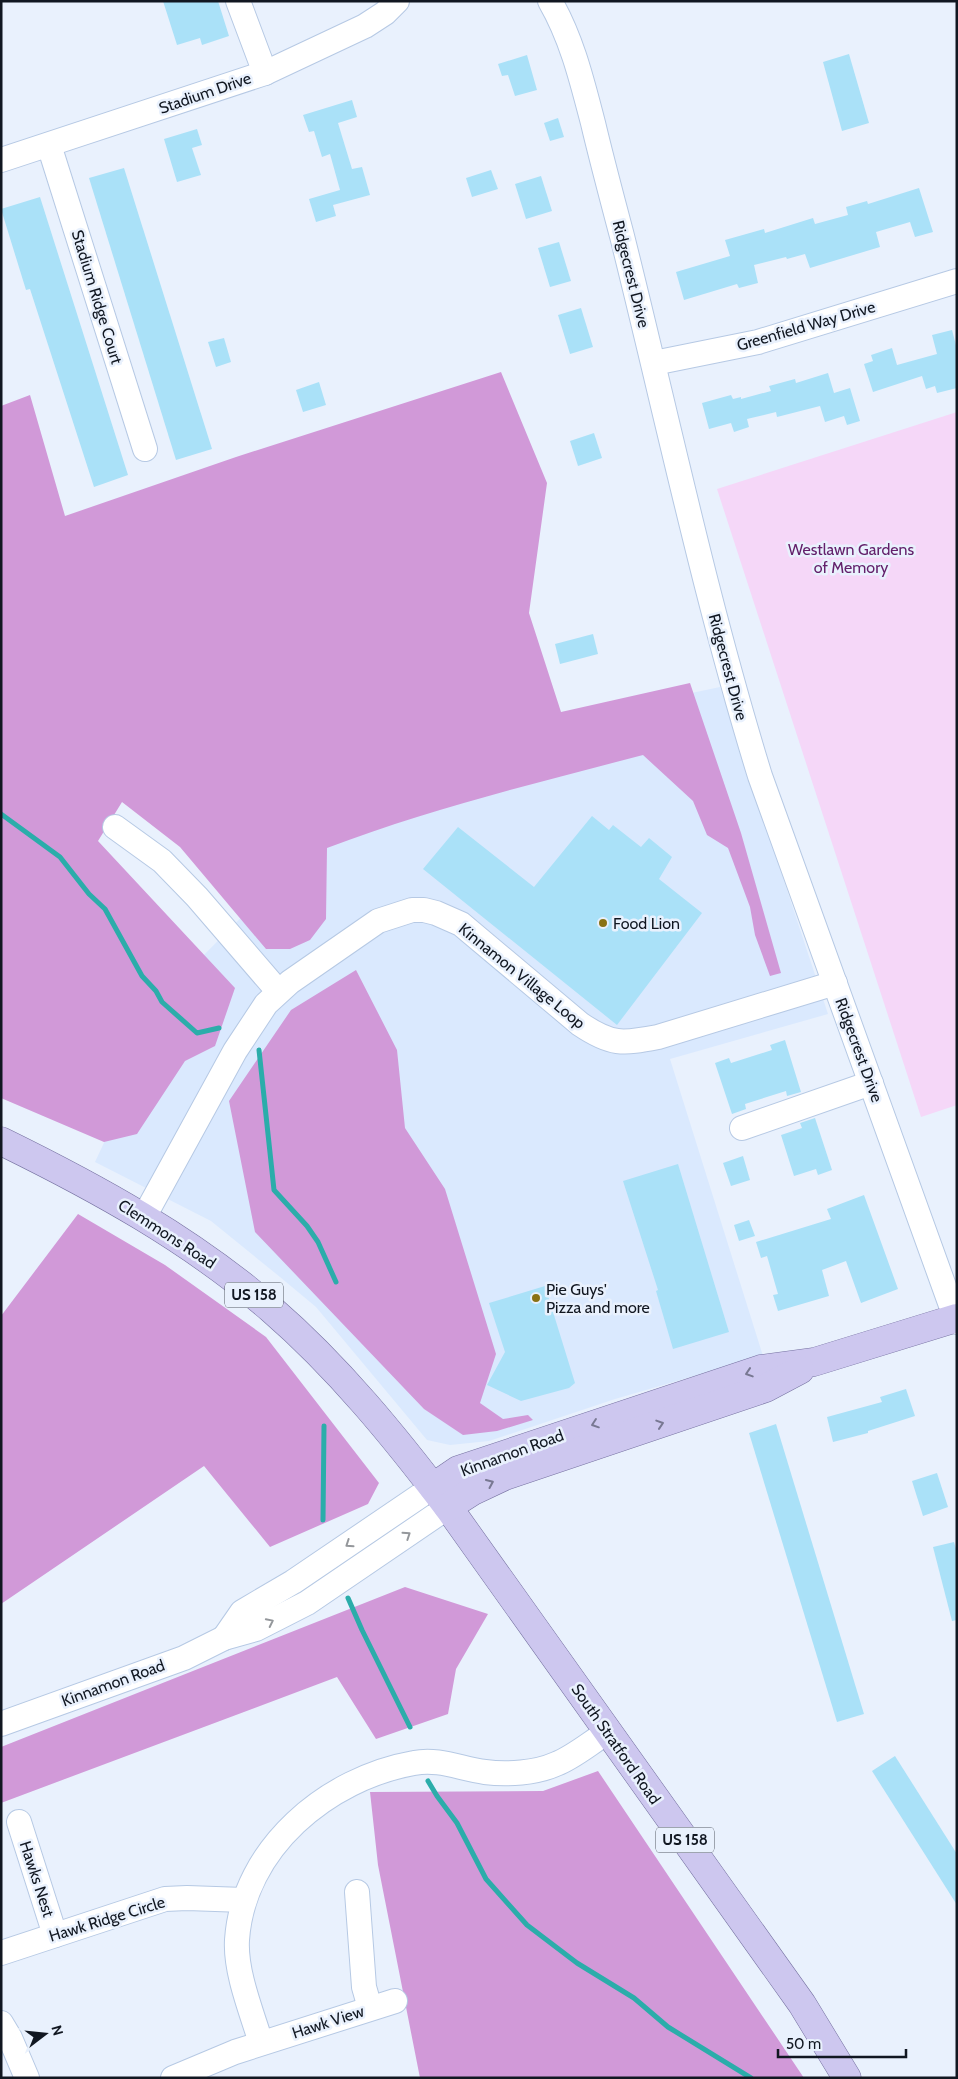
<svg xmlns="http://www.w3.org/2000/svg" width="958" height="2079" font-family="Cabin,sans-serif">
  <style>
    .built { fill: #dae9fe }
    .green { fill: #f5d7f8 }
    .forest { fill: #d199d8 }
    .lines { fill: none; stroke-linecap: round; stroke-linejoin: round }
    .stream { stroke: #2badaa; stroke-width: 5 }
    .building { fill: #aae1f8 }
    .minor-casing { stroke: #b6c9e4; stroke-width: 26 }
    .major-casing { stroke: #7571a0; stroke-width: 29 }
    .minor { stroke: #fff; stroke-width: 24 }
    .major { stroke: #cdc7ef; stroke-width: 28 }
    .oneway { stroke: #787892 }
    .oneway2 { stroke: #94979b }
    .poi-dot { fill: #897215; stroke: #e9f1fd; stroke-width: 2 }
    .labels { text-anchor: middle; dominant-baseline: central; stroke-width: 5; stroke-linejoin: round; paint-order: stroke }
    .shield { fill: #e9f1fd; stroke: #525863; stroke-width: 1 }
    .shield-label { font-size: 15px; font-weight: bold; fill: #111721 }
    .street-label { font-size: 16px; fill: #111721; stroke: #e9f1fd }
    .park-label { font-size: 16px; fill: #63206b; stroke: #e9f1fd }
    .poi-label { font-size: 16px; fill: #111721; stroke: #e9f1fd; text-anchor: start }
  </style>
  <rect width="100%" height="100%" fill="#e9f1fd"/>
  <path class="built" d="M720 687 828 1014 670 1059 763 1356 615 1399 489 1441 450 1445 427 1440 316 1307 280 1277 211 1221 95 1162 181 978 306 852 535 726Z"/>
  <path class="green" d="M957 412V1105L921 1117 717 489Z"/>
  <g class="forest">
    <path d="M501 372 547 483 529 613 561 712 690 683 741 833 781 973 770 976 755 935 750 907 728 848 707 835 693 801 643 755C536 783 430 809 327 848L326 919 310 940 290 949H266L180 847 122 802 98 841 235 988 215 1046 185 1061 137 1134 104 1142 1 1098V406L30 395 65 516 236 457Z"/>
    <path d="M356 970 397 1050 405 1128 445 1189 496 1354 480 1403 503 1419 528 1415 533 1420 497 1431 463 1435 424 1409 255 1232 229 1101 291 1010Z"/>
    <path d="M78 1214 165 1265 266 1337 379 1483 368 1504 270 1547 204 1466 1 1604V1316Z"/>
    <path d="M405 1587 488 1614 456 1669 448 1714 376 1739 337 1677 1 1803V1747Z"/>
    <path d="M598 1771 804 2078H420L378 1865 370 1792 543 1791Z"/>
  </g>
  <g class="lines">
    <g class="stream">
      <path d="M1 814 60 857 89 894 105 909 142 976 156 991 162 1002 197 1033 219 1028"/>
      <path d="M259 1050 274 1190 307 1226 318 1242 336 1282"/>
      <path d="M323 1520 324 1426"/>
      <path d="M348 1598 362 1630 410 1727"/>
      <path d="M428 1781 437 1796 457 1823 486 1879 527 1925 577 1963 634 1998 668 2027 751 2078"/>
    </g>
  </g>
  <g class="building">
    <path d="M163 1H218L229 36 202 45 200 38 177 45Z"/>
    <path d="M849 54 869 123 842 131 823 62Z"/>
    <path d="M527 55 537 90 515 96 508 75 502 76 498 64Z"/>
    <path d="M352 100 357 117 338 123 352 169 362 167 370 195 333 205 336 216 316 222 309 199 340 190 330 154 322 157 314 131 309 132 303 115Z"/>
    <path d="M558 118 564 137 550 141 544 123Z"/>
    <path d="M197 129 202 145 192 148 201 175 177 182 164 139Z"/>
    <path d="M124 168 212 449 176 460 89 178Z"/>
    <path d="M491 170 498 189 472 197 466 178Z"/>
    <path d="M541 176 552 211 526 219 515 184Z"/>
    <path d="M919 188 933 232 915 237 910 222 876 232 880 247 810 268 805 254 787 259 786 257 754 265 758 283 739 288 737 284 684 300 676 272 730 256 725 240 764 229 765 233 813 218 815 224 848 215 846 207 867 201 868 204Z"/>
    <path d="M40 197 128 475 94 487 30 289 26 290 1 209Z"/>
    <path d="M559 242 571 281 550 287 538 248Z"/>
    <path d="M581 308 593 347 570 354 558 315Z"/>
    <path d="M952 330 957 349V388L937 393 935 386 926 389 922 376 873 392 864 364 873 361 871 355 892 348 897 365 937 354 932 335Z"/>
    <path d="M224 338 231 362 216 367 208 342Z"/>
    <path d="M828 373 834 393 850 388 860 421 847 425 844 416 825 422 820 406 777 417 776 412 747 419 749 427 734 432 731 423 709 429 702 403 731 395 733 399 741 397V399L771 391 769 386 795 379 796 383Z"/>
    <path d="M319 382 326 405 303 412 296 390Z"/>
    <path d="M594 433 602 458 578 466 570 441Z"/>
    <path d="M593 634 598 654 560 664 555 644Z"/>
    <path d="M592 816 609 830 613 825 641 847 649 838 672 857 659 879 702 913 617 1025 423 869 458 827 534 887Z"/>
    <path d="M785 1040 801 1092 787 1096 786 1091 745 1104 746 1109 732 1114 715 1063 729 1058 731 1063 772 1050 770 1045Z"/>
    <path d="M815 1118 832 1170 818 1175 816 1169 794 1176 781 1135 802 1128 800 1123Z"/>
    <path d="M743 1156 750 1180 731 1186 723 1163Z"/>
    <path d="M678 1164 729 1332 673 1349 656 1291 658 1290 623 1181Z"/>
    <path d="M864 1195 898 1289 861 1303 846 1261 822 1270 829 1296 778 1311 773 1295 778 1294 767 1256 761 1258 756 1242 831 1219 827 1209Z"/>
    <path d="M749 1220 755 1236 739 1241 734 1225Z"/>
    <path d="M545 1286 575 1383 569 1388 521 1401 487 1385 505 1352 489 1303Z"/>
    <path d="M906 1389 915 1416 868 1431V1433L833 1442 827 1417 882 1402 880 1397Z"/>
    <path d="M776 1424 864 1714 837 1722 749 1433Z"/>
    <path d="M937 1473 948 1507 923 1516 912 1481Z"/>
    <path d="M954 1542 957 1552V1620L952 1621 933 1547Z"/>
    <path d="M895 1756 957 1854V1905L872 1771Z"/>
  </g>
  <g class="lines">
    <g class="minor-casing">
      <g id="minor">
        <path d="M238 1 265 73"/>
        <path d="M550 1C572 39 582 81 593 123 602 161 612 198 622 236 667 416 705 598 760 776L957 1322"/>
        <path d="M49 145 145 449"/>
        <path d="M1 160 265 73 365 26 385 13 397 1"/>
        <path d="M654 363 758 342 957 281"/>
        <path d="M115 827 162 861 197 897 278 991"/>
        <path d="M742 1128 871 1083"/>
        <path d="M144 1217 235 1051 266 1004 290 982 378 921 412 910H424L436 913 461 924 580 1024C611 1045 622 1044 658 1037L835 983"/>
        <path d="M224 1638 242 1612 293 1582 433 1487"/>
        <path d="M1 1724 184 1658 224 1638 256 1629 307 1603 448 1507"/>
        <path d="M19 1822 55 1935"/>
        <path d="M357 1892 364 1987 370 2008"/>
        <path d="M1 1953 165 1899 187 1898 244 1900"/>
        <path d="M1 2023 10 2038 27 2078"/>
        <path d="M261 2043C252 2013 235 1972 237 1940 243 1848 328 1778 414 1763 439 1758 461 1769 485 1772 507 1775 536 1773 556 1764 574 1757 591 1742 608 1732"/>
        <path d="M173 2078 235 2052 395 2001"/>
      </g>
    </g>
    <g class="major-casing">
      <g id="major">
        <path d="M1 1141C97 1188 190 1239 271 1309 338 1367 395 1437 448 1507L802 2004 847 2078"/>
        <path d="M433 1487 458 1470 761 1369 814 1362 957 1318"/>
        <path d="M448 1507 473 1491 505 1476 766 1388 800 1370"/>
      </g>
    </g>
    <use href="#minor" class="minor"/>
    <use href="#major" class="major"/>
  </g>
  <defs><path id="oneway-chevron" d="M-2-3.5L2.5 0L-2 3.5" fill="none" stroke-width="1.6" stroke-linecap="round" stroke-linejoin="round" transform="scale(1.25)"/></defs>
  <g class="oneway">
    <use href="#oneway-chevron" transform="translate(749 1373) rotate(162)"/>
    <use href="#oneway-chevron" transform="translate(595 1424) rotate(161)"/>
    <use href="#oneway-chevron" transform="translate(660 1424) rotate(-18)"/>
    <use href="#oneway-chevron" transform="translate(490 1483) rotate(-24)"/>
  </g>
  <g class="oneway2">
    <use href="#oneway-chevron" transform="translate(407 1535) rotate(-34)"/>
    <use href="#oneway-chevron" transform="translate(349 1544) rotate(146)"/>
    <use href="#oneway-chevron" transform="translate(270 1622) rotate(-26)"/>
  </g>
  <g class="poi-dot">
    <circle cx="603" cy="923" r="5"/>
    <circle cx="536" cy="1298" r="5"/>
  </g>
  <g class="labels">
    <g class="shield">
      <rect x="225" y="1282.5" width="58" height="25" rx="4"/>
      <rect x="656" y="1827.5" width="58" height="25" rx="4"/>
    </g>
    <g class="shield-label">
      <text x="254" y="1295">US 158</text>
      <text x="685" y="1840">US 158</text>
    </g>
    <g class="street-label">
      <text transform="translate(205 93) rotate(-19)">Stadium Drive</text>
      <text transform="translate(631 274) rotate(76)">Ridgecrest Drive</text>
      <text transform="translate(97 297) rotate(73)">Stadium Ridge Court</text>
      <text transform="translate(806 326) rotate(-16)">Greenfield Way Drive</text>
      <text transform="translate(728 667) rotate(75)">Ridgecrest Drive</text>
      <text transform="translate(522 976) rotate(39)">Kinnamon Village Loop</text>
      <text transform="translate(859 1050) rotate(70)">Ridgecrest Drive</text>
      <text transform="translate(167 1234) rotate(33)">Clemmons Road</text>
      <text transform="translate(512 1453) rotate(-20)">Kinnamon Road</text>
      <text transform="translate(113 1683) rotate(-20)">Kinnamon Road</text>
      <text transform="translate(616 1744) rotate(55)">South Stratford Road</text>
      <text transform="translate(37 1879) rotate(72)">Hawks Nest</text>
      <text transform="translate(107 1919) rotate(-17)">Hawk Ridge Circle</text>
      <text transform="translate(328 2022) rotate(-18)">Hawk View</text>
    </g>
    <g class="park-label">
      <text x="851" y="549">Westlawn Gardens<tspan x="851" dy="18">of Memory</tspan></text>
    </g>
    <g class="poi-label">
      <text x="613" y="923">Food Lion</text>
      <text x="546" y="1289">Pie Guys'<tspan x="546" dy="18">Pizza and more</tspan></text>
    </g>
  </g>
  <rect width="958" height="2079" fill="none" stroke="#111721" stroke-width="5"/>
  <g transform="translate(45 2034) rotate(74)" stroke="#e9f1fd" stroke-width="4" paint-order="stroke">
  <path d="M0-4L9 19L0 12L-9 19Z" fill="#111721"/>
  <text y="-8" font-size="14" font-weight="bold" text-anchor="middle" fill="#111721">N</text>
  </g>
  <path d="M778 2049v8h128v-8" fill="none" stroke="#111721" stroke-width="2.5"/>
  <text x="786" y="2049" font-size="15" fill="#111721" stroke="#e9f1fd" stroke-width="4" paint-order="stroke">50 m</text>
</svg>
